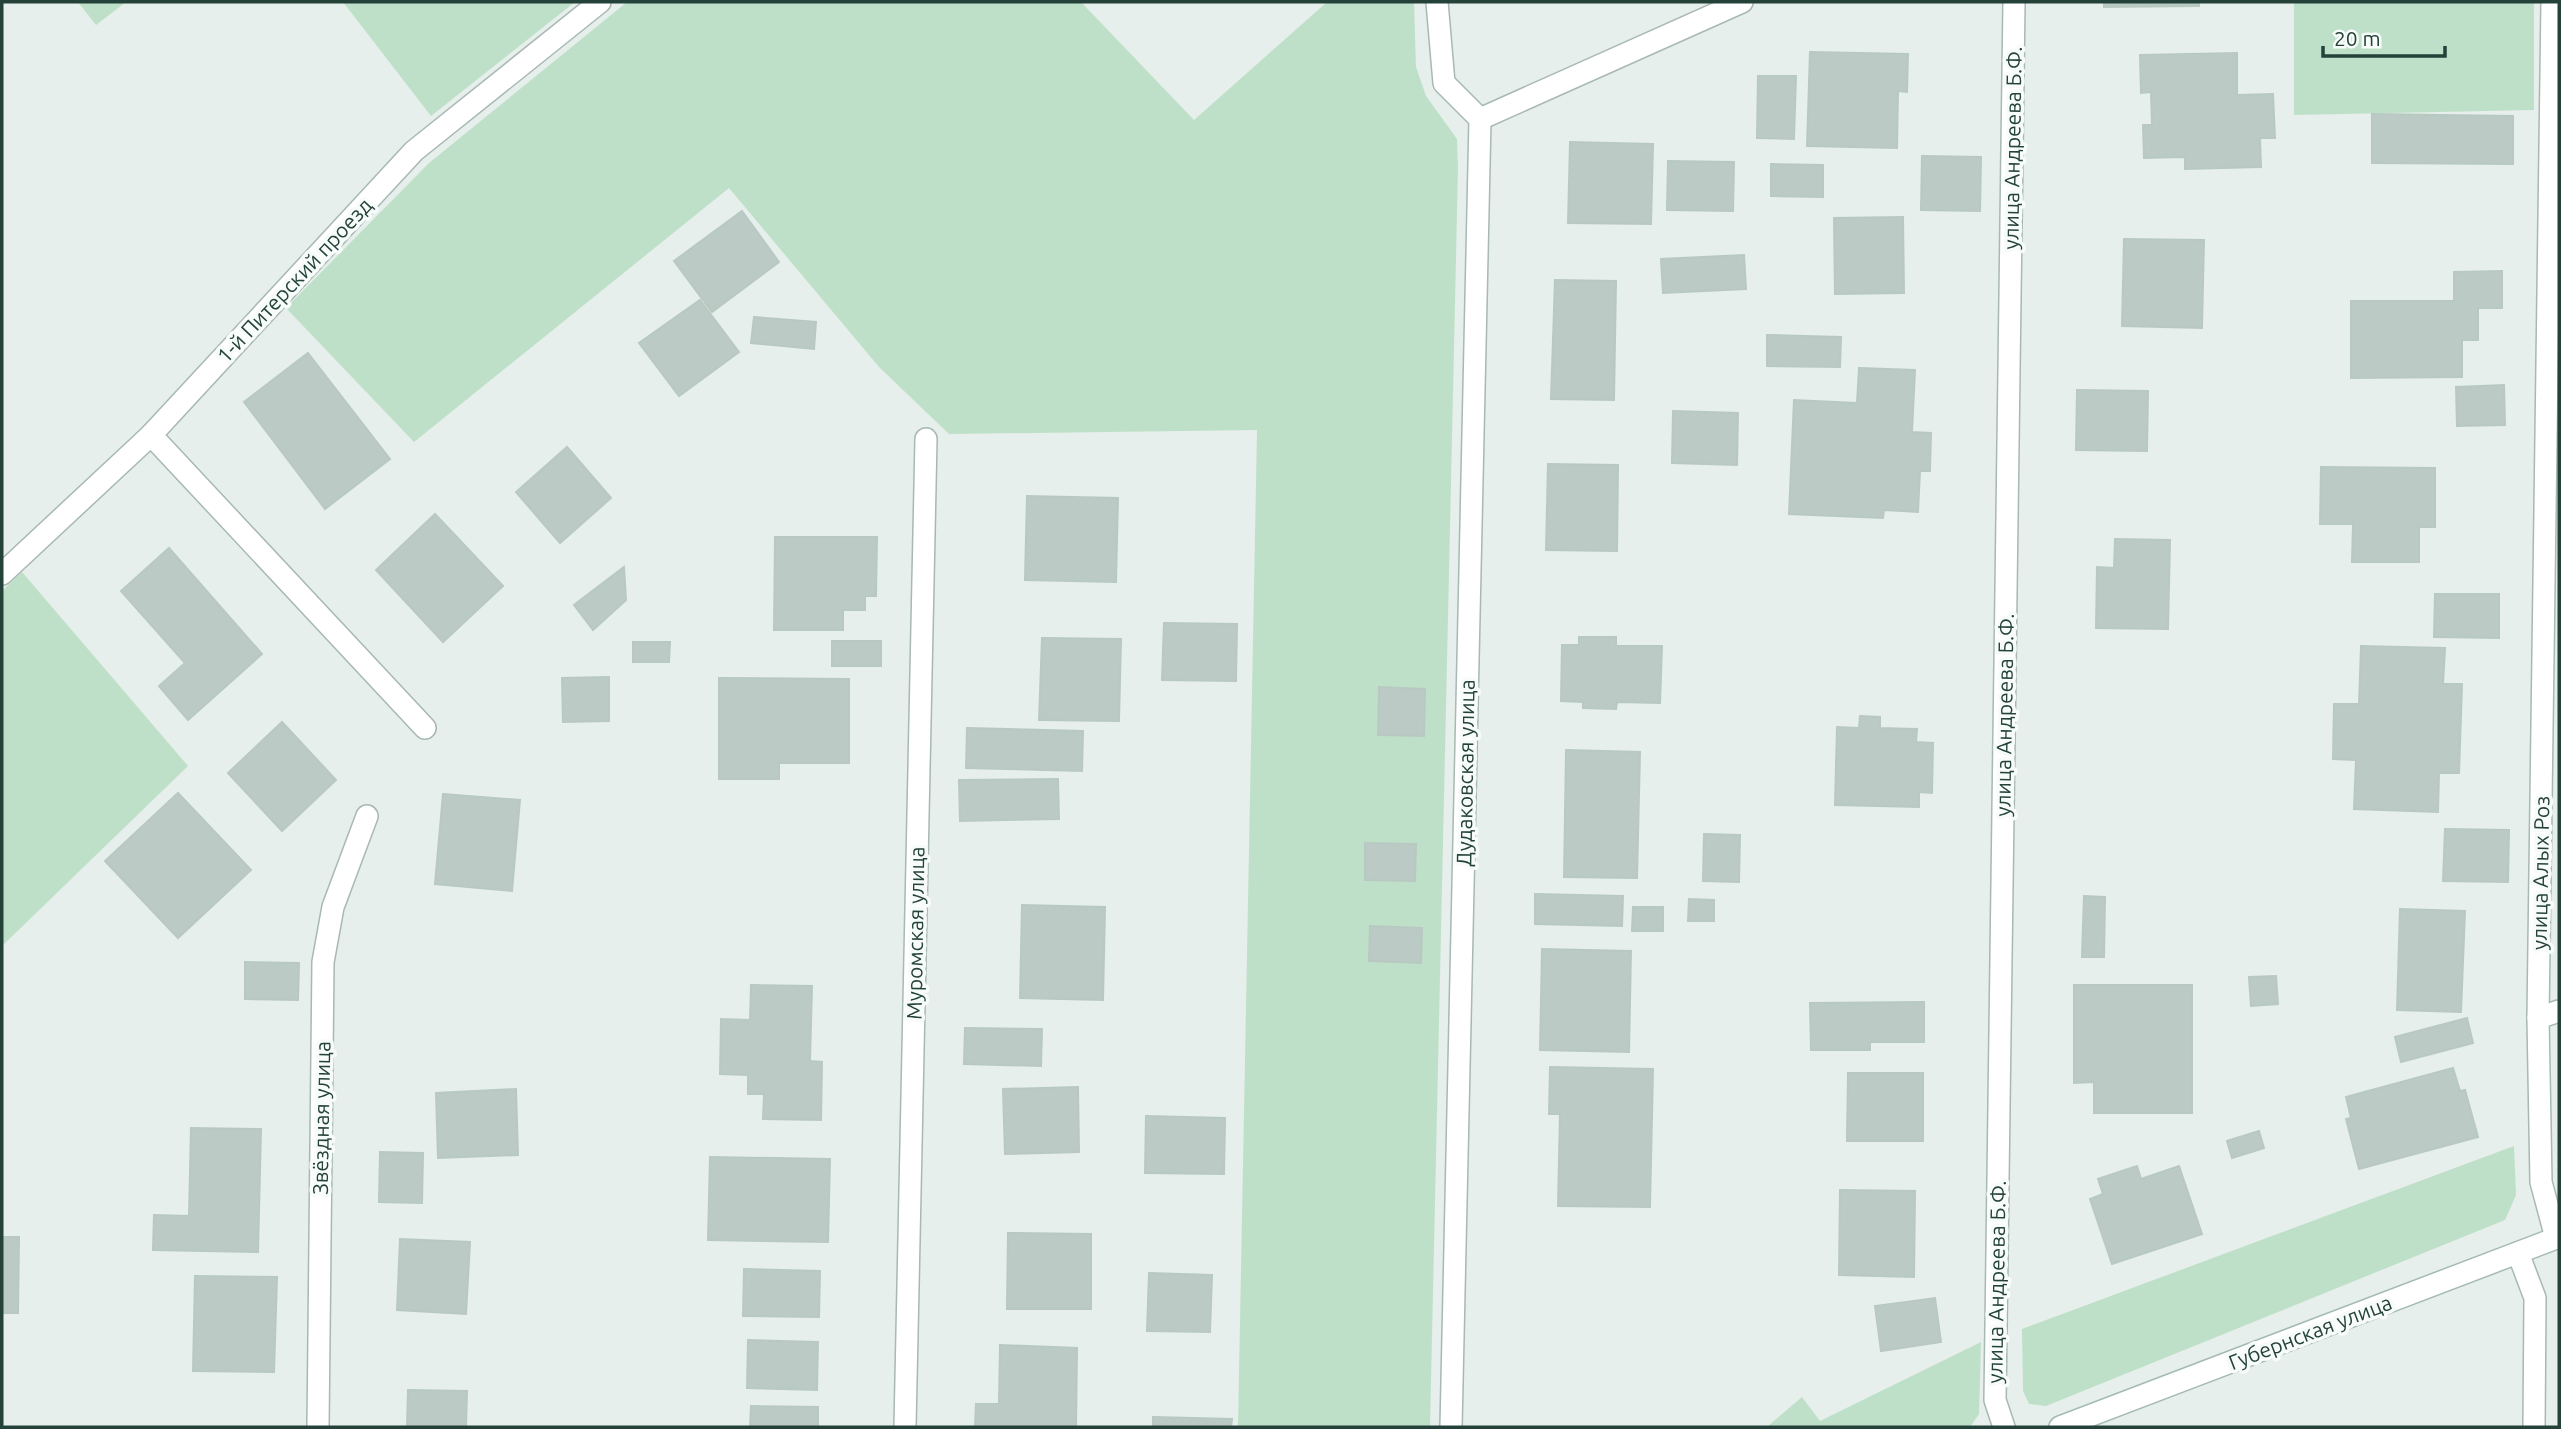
<svg xmlns="http://www.w3.org/2000/svg" width="2561" height="1429" font-family="Ubuntu,sans-serif">
  <style>
    .green { fill: #bfe0c8 }
    .building { fill: #bbcac4; stroke: #b8c9c2; stroke-width: 2 }
    .lines { fill: none; stroke-linecap: round; stroke-linejoin: round }
    .lane-casing { stroke: #a8b8b2; stroke-width: 24 }
    .street-casing { stroke: #a8b8b2; stroke-width: 24 }
    .secondary-casing { stroke: #a4bbb3; stroke-width: 24 }
    .lane { stroke: #fff; stroke-width: 21 }
    .street { stroke: #fff; stroke-width: 21 }
    .secondary { stroke: #fff; stroke-width: 21 }
    .labels { text-anchor: middle; dominant-baseline: central; stroke-width: 7; stroke-linejoin: round; paint-order: stroke }
    .street-label { font-size: 21px; fill: #24423a; stroke: #f7fbf9 }
  </style>
  <rect width="100%" height="100%" fill="#e6efeb"/>
  <g class="green">
    <path d="M78 2H126L96 25Z"/>
    <path d="M343 2H575L431 116Z"/>
    <path d="M627 2H1081L1194 120 1327 2H1414L1416 67 1426 96 1457 139 1458 168 1430 1427H1238L1257 430 949 434 879 367 729 188 414 442 286 308 429 163Z"/>
    <path d="M2294 2H2534V110L2294 115Z"/>
    <path d="M22 572 188 766 2 946V591Z"/>
    <path d="M2514 1146 2516 1195 2505 1220 2046 1406 2029 1404 2023 1391 2022 1329Z"/>
    <path d="M1981 1342 1979 1414 1970 1427H1767L1802 1397 1820 1421Z"/>
  </g>
  <g class="building">
    <path d="M2104 2H2199V6L2104 7Z"/>
    <path d="M1810 52 1908 54 1907 92 1898 91 1897 148 1807 146Z"/>
    <path d="M2237 53V95L2273 94 2275 138H2260L2261 167 2185 169V157L2144 158 2143 125H2152L2151 92 2141 93 2140 55Z"/>
    <path d="M1758 76H1796L1794 139 1757 138Z"/>
    <path d="M2372 114 2513 116V164L2372 163Z"/>
    <path d="M1570 142 1653 144 1651 224 1568 223Z"/>
    <path d="M1922 156 1981 157 1980 211 1921 210Z"/>
    <path d="M1668 161 1734 162 1733 211 1667 210Z"/>
    <path d="M1771 164 1823 165V197L1771 196Z"/>
    <path d="M742 211 779 262 712 312 674 261Z"/>
    <path d="M1903 217 1904 293 1835 294 1834 218Z"/>
    <path d="M2124 239 2204 240 2202 328 2122 326Z"/>
    <path d="M1744 255 1746 289 1663 293 1661 259Z"/>
    <path d="M2502 271V308H2478V340H2462V377L2351 378V301H2454V272Z"/>
    <path d="M1555 280 1616 281 1614 400 1551 399Z"/>
    <path d="M700 300 739 352 679 396 639 343Z"/>
    <path d="M754 317 816 322 814 349 751 343Z"/>
    <path d="M1767 335 1841 337 1840 367 1767 366Z"/>
    <path d="M308 353 390 459 325 509 244 402Z"/>
    <path d="M1859 368 1915 370 1912 432 1931 433 1930 471H1920L1918 512 1884 510 1883 518 1789 514 1794 400 1857 403Z"/>
    <path d="M2504 385 2505 425 2457 426 2456 387Z"/>
    <path d="M2077 390 2148 391 2147 451 2076 450Z"/>
    <path d="M1673 411 1738 413 1737 465 1672 463Z"/>
    <path d="M567 447 611 498 560 543 516 492Z"/>
    <path d="M1548 464 1618 465 1617 551 1546 550Z"/>
    <path d="M2321 467 2435 468V527H2419V562H2352L2353 524H2320Z"/>
    <path d="M1027 496 1118 498 1116 582 1025 580Z"/>
    <path d="M435 514 503 586 443 642 376 570Z"/>
    <path d="M775 537H877L876 596H865V610H843V630H774Z"/>
    <path d="M2115 539 2170 540 2168 629 2096 628 2097 567 2114 568Z"/>
    <path d="M169 548 262 654 188 720 159 686 185 663 121 591Z"/>
    <path d="M624 567 626 600 593 630 574 605Z"/>
    <path d="M2435 594H2499V638L2434 637Z"/>
    <path d="M1164 623 1237 624 1236 681 1162 680Z"/>
    <path d="M1579 637H1616V646H1662L1660 703 1617 702 1616 709 1583 708V702L1561 701 1562 645H1579Z"/>
    <path d="M1042 638 1121 639 1119 721 1039 720Z"/>
    <rect x="832" y="641" width="49" height="25"/>
    <path d="M633 642H670L669 662H633Z"/>
    <path d="M2361 646 2445 648 2443 684H2462L2459 773H2439L2438 812 2354 809 2356 760 2333 759 2334 704H2359Z"/>
    <path d="M609 677V721L563 722 562 678Z"/>
    <path d="M719 678 849 679V763H779V779H719Z"/>
    <path d="M1379 687 1425 689 1424 736 1378 735Z"/>
    <path d="M1860 716 1880 717V728L1917 729 1916 742 1933 743 1932 793 1919 792V807L1835 805 1837 727 1859 728Z"/>
    <path d="M282 722 336 780 282 831 228 773Z"/>
    <path d="M967 728 1083 731 1082 771 966 768Z"/>
    <path d="M1566 750 1640 752 1637 878 1564 877Z"/>
    <path d="M1058 779 1059 819 960 821 959 780Z"/>
    <path d="M178 793 251 870 178 938 105 861Z"/>
    <path d="M443 794 520 800 512 891 435 884Z"/>
    <path d="M2445 829 2509 830 2508 882 2443 881Z"/>
    <path d="M1704 834 1740 835 1739 882 1703 881Z"/>
    <path d="M1365 843 1416 844 1415 881 1365 880Z"/>
    <path d="M1535 894 1623 896 1622 926 1535 924Z"/>
    <path d="M2084 896 2105 897 2104 957H2082Z"/>
    <path d="M1689 899 1714 900V921H1688Z"/>
    <path d="M1022 905 1105 907 1103 1000 1020 998Z"/>
    <path d="M1633 907H1663V931H1632Z"/>
    <path d="M2400 909 2465 911 2461 1012 2397 1010Z"/>
    <path d="M1370 926 1422 928 1421 963 1369 961Z"/>
    <path d="M1542 949 1631 951 1629 1052 1540 1050Z"/>
    <path d="M245 962 299 963 298 1000 245 999Z"/>
    <path d="M2276 976 2278 1004 2251 1006 2249 977Z"/>
    <path d="M751 985 812 986 810 1061 822 1062 821 1120 763 1119 764 1094H748V1075L720 1074 721 1019 750 1020Z"/>
    <path d="M2074 985H2192V1113H2094V1082L2074 1083Z"/>
    <path d="M1924 1002V1042H1870V1050H1811L1810 1003Z"/>
    <path d="M2467 1018 2473 1043 2401 1062 2395 1037Z"/>
    <path d="M965 1028 1042 1029 1041 1066 964 1064Z"/>
    <path d="M1550 1067 1653 1069 1650 1207 1558 1206 1560 1114H1549Z"/>
    <path d="M2453 1068 2460 1091 2465 1090 2478 1137 2359 1169 2346 1119 2351 1118 2346 1097Z"/>
    <path d="M1848 1073H1923V1141H1847Z"/>
    <path d="M1078 1087 1079 1152 1005 1154 1003 1089Z"/>
    <path d="M516 1089 518 1155 438 1158 436 1093Z"/>
    <path d="M1146 1116 1225 1118 1224 1174 1145 1173Z"/>
    <path d="M191 1128 261 1129 258 1252 153 1250 154 1215 189 1216Z"/>
    <path d="M2259 1131 2264 1148 2232 1158 2227 1141Z"/>
    <path d="M380 1152 423 1153 422 1203 379 1202Z"/>
    <path d="M710 1157 830 1159 828 1242 708 1240Z"/>
    <path d="M2137 1166 2141 1179 2179 1166 2202 1234 2112 1264 2090 1199 2103 1194 2098 1179Z"/>
    <path d="M1840 1190 1915 1191 1914 1277 1839 1275Z"/>
    <path d="M1008 1233 1091 1234V1309H1007Z"/>
    <path d="M2 1237H19L18 1313H2Z"/>
    <path d="M400 1239 470 1242 466 1314 397 1310Z"/>
    <path d="M744 1269 820 1271 819 1317 743 1316Z"/>
    <path d="M1149 1273 1212 1275 1210 1332 1147 1331Z"/>
    <path d="M195 1276 277 1277 274 1372 193 1371Z"/>
    <path d="M1935 1298 1941 1342 1881 1351 1875 1306Z"/>
    <path d="M748 1340 818 1342 817 1390 747 1388Z"/>
    <path d="M1000 1345 1077 1348 1076 1427H975L976 1404H999Z"/>
    <path d="M408 1390 467 1391 466 1427H407Z"/>
    <path d="M751 1406 818 1407V1427H750Z"/>
    <path d="M1153 1417 1232 1419 1231 1427H1153Z"/>
  </g>
  <g class="lines">
    <g class="lane-casing">
      <g id="lane">
        <path d="M1480 119 1742 2"/>
        <path d="M151 435 425 728"/>
        <path d="M2538 1018 2559 1011"/>
      </g>
    </g>
    <g class="street-casing">
      <g id="street">
        <path d="M1437 2 1444 83 1480 119 1451 1427"/>
        <path d="M2552 2 2538 1018 2541 1182 2556 1238"/>
        <path d="M2 574 151 435 414 151 600 2"/>
        <path d="M2518 1253 2535 1298 2534 1427"/>
        <path d="M318 1427 323 962 333 907 367 816"/>
        <path d="M905 1427 926 439"/>
        <path d="M2004 1427 1995 1400 2014 2"/>
      </g>
    </g>
    <g class="secondary-casing">
      <path id="secondary" d="M2060 1427 2559 1237"/>
    </g>
    <use href="#lane" class="lane"/>
    <use href="#street" class="street"/>
    <use href="#secondary" class="secondary"/>
  </g>
  <g class="labels">
    <g class="street-label">
      <text transform="translate(2012 148) rotate(-89)">улица Андреева Б.Ф.</text>
      <text transform="translate(294 280) rotate(-47)">1-й Питерский проезд</text>
      <text transform="translate(2004 715) rotate(-89)">улица Андреева Б.Ф.</text>
      <text transform="translate(1465 773) rotate(-89)">Дудаковская улица</text>
      <text transform="translate(2540 873) rotate(-89)">улица Алых Роз</text>
      <text transform="translate(915 933) rotate(-89)">Муромская улица</text>
      <text transform="translate(321 1118) rotate(-89)">Звёздная улица</text>
      <text transform="translate(1996 1282) rotate(-89)">улица Андреева Б.Ф.</text>
      <text transform="translate(2310 1332) rotate(-21)">Губернская улица</text>
    </g>
  </g>
  <rect width="2561" height="1429" fill="none" stroke="#24423a" stroke-width="7"/>
  <path d="M2323 46v10h122v-10" fill="none" stroke="#24423a" stroke-width="3.5"/>
  <text x="2334" y="46" font-size="21" fill="#24423a" stroke="#f7fbf9" stroke-width="5" paint-order="stroke">20 m</text>
</svg>
